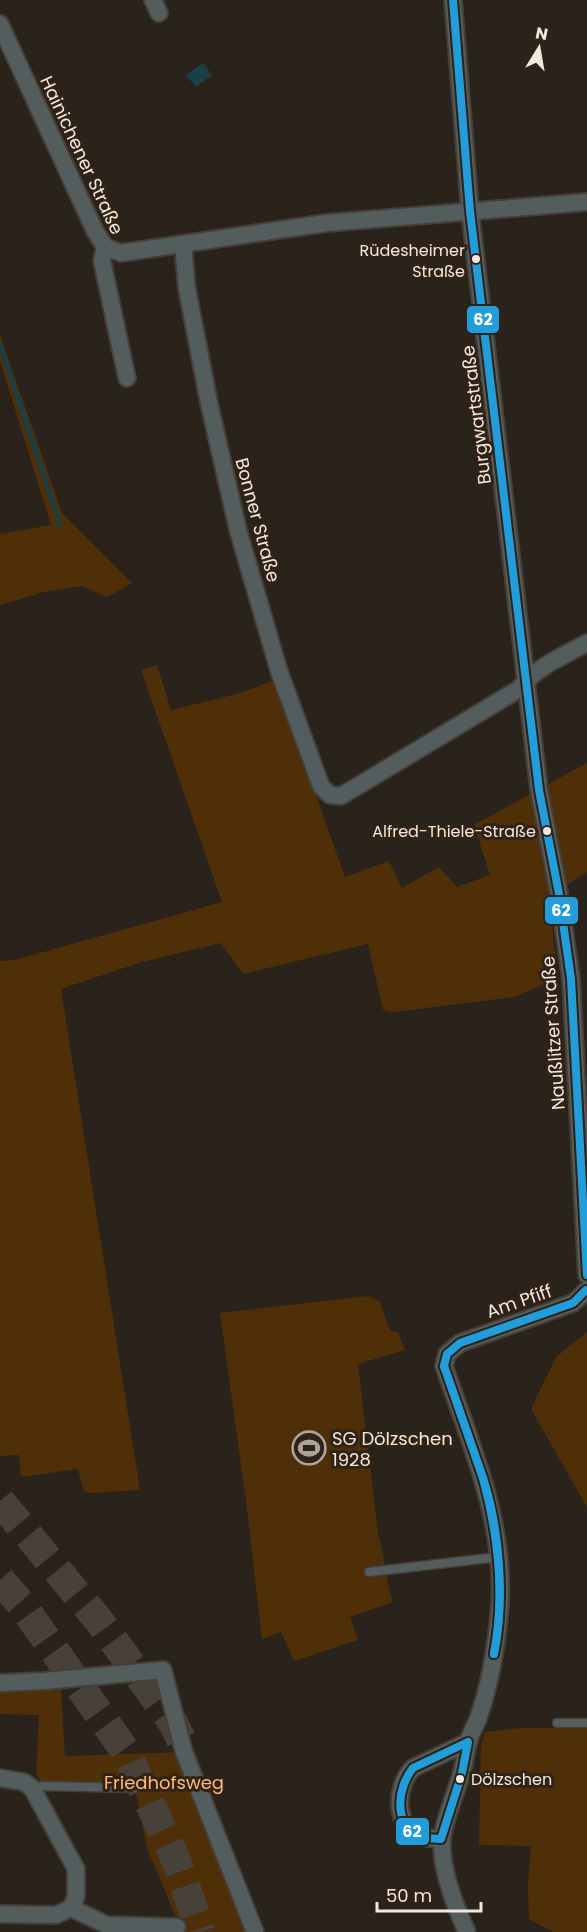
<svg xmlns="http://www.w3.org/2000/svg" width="587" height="1932" font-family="Poppins,sans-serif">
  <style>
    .green { fill: #4e2f08 }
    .water { fill: #194046 }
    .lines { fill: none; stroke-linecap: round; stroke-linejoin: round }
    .stream { stroke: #194046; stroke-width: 4.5 }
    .highway-tunnel { stroke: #484139; stroke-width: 30; stroke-dasharray: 30 15; stroke-linecap: butt }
    .lane-casing { stroke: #453f38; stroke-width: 11 }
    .street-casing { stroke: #453f38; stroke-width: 20 }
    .lane { stroke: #545d5d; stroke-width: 8 }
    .street { stroke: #545d5d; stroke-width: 16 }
    .bus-1-casing { stroke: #302316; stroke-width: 12 }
    .bus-1 { stroke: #209dda; stroke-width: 8 }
    .bus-dot { fill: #f2e8e0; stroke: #302316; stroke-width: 2 }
    .labels { text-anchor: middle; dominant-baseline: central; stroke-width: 6; stroke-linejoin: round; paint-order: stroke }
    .bus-label { font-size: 16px; fill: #f2e8e0; stroke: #302316; text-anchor: end }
    .street-label { font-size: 18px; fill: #f2e8e0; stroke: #302316 }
    .poi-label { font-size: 18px; fill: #f2e8e0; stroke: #302316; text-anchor: start }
    .park-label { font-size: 18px; fill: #fdbb7a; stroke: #302316 }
    .line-badge { stroke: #302316; stroke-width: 2 }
    .badge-label { font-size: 16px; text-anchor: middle; font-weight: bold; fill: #fff }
  </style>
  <rect width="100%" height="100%" fill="#2a231c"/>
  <g class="green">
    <path d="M0 335 62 513 132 583 107 597 82 586 44 592 0 605V534L51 525 0 361Z"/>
    <path d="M157 665 171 710 237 694 275 680 345 877 389 861 402 888 439 867 457 887 490 875 474 825 587 763V872L549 897 557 975 553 980 515 997 394 1012 383 1010 368 944 243 974 221 943 142 962 61 989 140 1490 91 1493 84 1492 78 1469 21 1477 19 1455 0 1456V961L15 960 222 902 141 670Z"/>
    <path d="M369 1296 380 1302 390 1331 398 1332 405 1350 358 1364 378 1533C385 1556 385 1579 393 1602L350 1617 358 1640 294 1661 281 1632 262 1639 247 1508 220 1313Z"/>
    <path d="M587 1332V1507L531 1409 556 1357Z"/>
    <path d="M60 1674 65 1756 184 1752 255 1932H185L180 1927 147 1848 135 1788 43 1786 36 1773 39 1715 0 1714V1679Z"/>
    <path d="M520 1728H587V1932H553L529 1919 528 1887 531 1846 479 1845 481 1746 485 1732Z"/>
  </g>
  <path class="water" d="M203 63 212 75 196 87 186 75Z"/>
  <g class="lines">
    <path class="stream" d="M0 344 60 525"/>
    <g class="highway-tunnel">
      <path d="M0 1501 100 1622 172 1721 185 1747"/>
      <path d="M0 1580 22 1605 126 1752 176 1860 201 1932"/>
    </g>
    <g class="lane-casing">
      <g id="lane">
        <path d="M369 1572 498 1557"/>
        <path d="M557 1723H587"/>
        <path d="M32 1788 43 1786 135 1788"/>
      </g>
    </g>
    <g class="street-casing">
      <g id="street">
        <path d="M153 0 159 13"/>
        <path d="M453 0 470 211 539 790 559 894 571 979 587 1275"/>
        <path d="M0 24 95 231 105 247 102 261 127 378"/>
        <path d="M183 244 187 289 209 403 238 530 279 671 321 786 330 795 341 796 519 689C536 667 563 656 587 643"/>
        <path d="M105 247 121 253 326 223 587 202"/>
        <path d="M0 1683 44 1681 163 1670 184 1752 255 1932"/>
        <path d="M0 1778 24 1782 32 1788 76 1869V1897L71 1908 56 1915 0 1914"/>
        <path d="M441 1839C435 1838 428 1839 422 1837 393 1827 395 1786 413 1768L468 1742"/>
        <path d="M71 1908 107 1925 177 1927"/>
        <path d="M467 1932C455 1906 441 1869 442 1841 442 1826 456 1792 461 1775 465 1764 465 1751 469 1740 471 1733 475 1726 478 1719 491 1682 497 1643 500 1604 505 1521 470 1442 444 1366L447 1354 460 1343 573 1303 587 1290"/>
      </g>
    </g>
    <use href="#lane" class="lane"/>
    <use href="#street" class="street"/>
    <g class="bus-1-casing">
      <g id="bus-1">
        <path d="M453 0 470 211 539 790 559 894 571 979 587 1275"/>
        <path d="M444 1366 483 1478"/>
        <path d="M444 1366 483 1478"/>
        <path d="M444 1366 447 1354 460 1343 573 1303 586 1290"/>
        <path d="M483 1478C500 1530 505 1600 494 1654"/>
        <path d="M483 1478C498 1534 505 1596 494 1654"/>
        <path d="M468 1742 462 1773 441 1839C435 1838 428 1839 422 1837 392 1826 397 1788 413 1768Z"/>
      </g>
    </g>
    <use href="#bus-1" class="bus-1"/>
  </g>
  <defs>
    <g id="stadium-ring" transform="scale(1.725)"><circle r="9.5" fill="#302316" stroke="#aca39b" stroke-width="1.5"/><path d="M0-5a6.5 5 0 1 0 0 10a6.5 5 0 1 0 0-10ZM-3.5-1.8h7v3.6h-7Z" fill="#aca39b"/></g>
  </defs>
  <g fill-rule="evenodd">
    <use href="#stadium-ring" x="309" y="1448"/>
  </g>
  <g class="bus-dot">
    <circle cx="476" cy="259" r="5"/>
    <circle cx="547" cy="831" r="5"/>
    <circle cx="460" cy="1779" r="5"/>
  </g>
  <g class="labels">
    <g class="bus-label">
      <text x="465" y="250">Rüdesheimer<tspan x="465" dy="21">Straße</tspan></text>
      <text x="536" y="831">Alfred-Thiele-Straße</text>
      <text x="471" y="1779" text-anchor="start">Dölzschen</text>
    </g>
    <g class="street-label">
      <text transform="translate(82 155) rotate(65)">Hainichener Straße</text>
      <text transform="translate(476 415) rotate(-97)">Burgwartstraße</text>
      <text transform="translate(258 520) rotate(75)">Bonner Straße</text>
      <text transform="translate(553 1033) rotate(-94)">Naußlitzer Straße</text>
      <text transform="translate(519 1301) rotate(-19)">Am Pfiff</text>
    </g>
    <g class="poi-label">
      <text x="332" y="1438">SG Dölzschen<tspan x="332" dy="21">1928</tspan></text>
    </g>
    <g class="park-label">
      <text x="164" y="1782">Friedhofsweg</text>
    </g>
  </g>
  <g class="line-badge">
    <rect x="466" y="305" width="34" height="29" rx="6" fill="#209dda"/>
    <rect x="544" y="896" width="35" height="29" rx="6" fill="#209dda"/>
    <rect x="395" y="1817" width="35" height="29" rx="6" fill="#209dda"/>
  </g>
  <g class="badge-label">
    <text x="483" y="325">62</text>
    <text x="561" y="916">62</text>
    <text x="412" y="1837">62</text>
  </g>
  <g transform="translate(539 48) rotate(11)" stroke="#302316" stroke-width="4.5" paint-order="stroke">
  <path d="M0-4.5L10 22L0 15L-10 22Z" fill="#f2e8e0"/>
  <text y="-9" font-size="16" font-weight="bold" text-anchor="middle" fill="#f2e8e0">N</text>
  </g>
  <path d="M377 1902v9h104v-9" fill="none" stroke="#f2e8e0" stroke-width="3"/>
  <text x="386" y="1902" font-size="18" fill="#f2e8e0" stroke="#302316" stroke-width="4.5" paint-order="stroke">50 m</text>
</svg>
